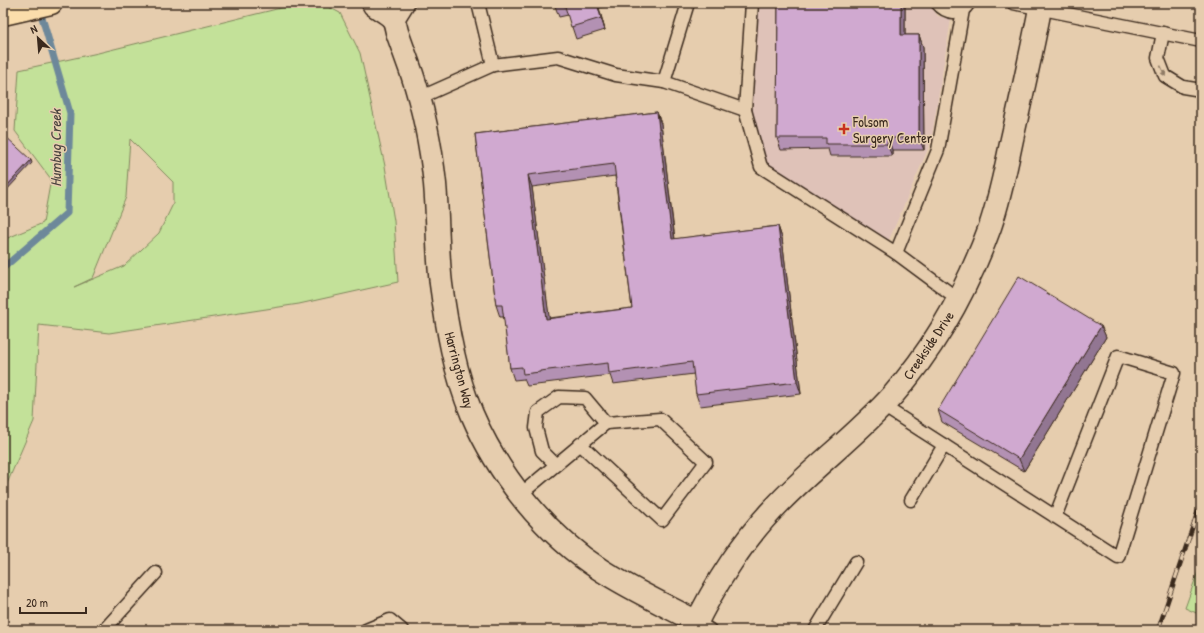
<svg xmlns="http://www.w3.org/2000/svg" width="1204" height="633" font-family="'Patrick Hand',sans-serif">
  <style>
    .built { fill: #dfc2b8 }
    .green { fill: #c3e199; stroke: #7f865c; fill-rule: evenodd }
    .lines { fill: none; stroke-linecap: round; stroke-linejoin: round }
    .stream { stroke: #6d889a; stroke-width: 7 }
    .lane-casing { stroke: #3b2a1e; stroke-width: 15 }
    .street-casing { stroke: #3b2a1e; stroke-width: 25 }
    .primary-casing { stroke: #3b2a1e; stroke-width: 25 }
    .lane { stroke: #e6cdae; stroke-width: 12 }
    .street { stroke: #e6cdae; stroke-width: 22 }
    .primary { stroke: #fbddab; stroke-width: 22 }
    .rail-casing { stroke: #3b2a1e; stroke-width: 4.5 }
    .rail { stroke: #e6cdae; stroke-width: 3; stroke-dasharray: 9; stroke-linecap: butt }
    .wall { fill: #b391b3; stroke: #3b2a1e; fill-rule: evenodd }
    .shaded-wall { fill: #927692; stroke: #3b2a1e }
    .building { fill: #d0a9d0; stroke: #3b2a1e; fill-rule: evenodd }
    .oneway { fill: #907c66 }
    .poi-dot { fill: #c8321e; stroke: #e6cdae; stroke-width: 1.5 }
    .labels { text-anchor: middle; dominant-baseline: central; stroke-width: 3; stroke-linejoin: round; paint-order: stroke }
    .poi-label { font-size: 14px; fill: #3b2a1e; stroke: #e6cdae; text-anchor: start }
    .street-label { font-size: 14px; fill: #3b2a1e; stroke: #e6cdae }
    .water-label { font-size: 15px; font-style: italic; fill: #47413d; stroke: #e6cdae }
  </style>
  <rect width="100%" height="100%" fill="#e6cdae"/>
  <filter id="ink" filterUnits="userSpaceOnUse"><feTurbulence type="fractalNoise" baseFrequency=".025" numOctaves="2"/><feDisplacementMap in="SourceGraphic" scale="8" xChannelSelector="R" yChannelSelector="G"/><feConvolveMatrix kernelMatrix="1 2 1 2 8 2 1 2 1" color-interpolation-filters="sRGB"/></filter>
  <g filter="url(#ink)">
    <path class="built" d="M758 3H931V7L938 16 951 19 931 142 889 240 765 163 752 115Z"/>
    <g class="green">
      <path d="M301 3H321L340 13 360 53 385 166 394 221 398 282 299 304 109 333 39 325 34 421 3 493V240L43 223 51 179 15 131 19 70 98 53ZM130 139 173 182V204L159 233 124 266 74 287 93 278 126 197Z"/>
      <path d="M1201 563V615L1185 608Z"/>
    </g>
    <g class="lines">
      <path class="stream" d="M3 268 67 213 70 113 39 7"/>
      <g class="lane-casing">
        <g id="lane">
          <path d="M478 3 493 65 558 57 616 75 664 82"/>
          <path d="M688 3 664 82 745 110"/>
          <path d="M752 3 745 110 761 167 896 253 958 299"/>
          <path d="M937 3C946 14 961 16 969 3"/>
          <path d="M1013 3 1201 41"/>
          <path d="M1163 33 1158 58 1165 76 1183 87 1201 90"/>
          <path d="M419 98 493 65"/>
          <path d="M896 253 938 150 963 10"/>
          <path d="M883 406 1118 557 1174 373 1118 356 1055 517"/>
          <path d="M580 444 662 520 706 462 660 419 606 423"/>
          <path d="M521 494 606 423 585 398 559 397 538 412 536 428 542 451 556 465"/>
          <path d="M911 500 944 445"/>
          <path d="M697 622 710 630"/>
          <path d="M104 630 156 573"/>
          <path d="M366 630 390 620 402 630"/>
          <path d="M815 630 856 562"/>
        </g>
      </g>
      <g class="street-casing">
        <g id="street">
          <path d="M373 3 374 5C379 9 388 13 392 18 395 21 396 28 397 32 402 46 407 60 412 74 424 110 431 147 435 184 438 217 437 251 441 284 447 328 455 374 472 414 498 475 546 535 601 570 632 590 665 605 697 622"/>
          <path d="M393 19 403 3"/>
          <path d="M693 630C714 585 745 537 780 502 816 465 858 434 893 395 936 346 968 287 990 227 1000 198 1006 168 1012 139 1021 99 1030 59 1038 19L1041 3"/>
        </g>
      </g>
      <g class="primary-casing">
        <path id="primary" d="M3 14 51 3"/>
      </g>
      <use href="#lane" class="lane"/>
      <use href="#street" class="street"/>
      <use href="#primary" class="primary"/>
      <g class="rail-casing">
        <path id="rail" d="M1158 630 1201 502"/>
      </g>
      <use href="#rail" class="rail"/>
    </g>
    <g class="wall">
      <path d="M500 3H514L502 7Z"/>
      <path d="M554 3H615V4L599 8 605 30 576 39 568 15 559 17Z"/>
      <path d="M778 3H905V35H919L923 47 924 150H892V156H830L828 149 781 150 777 138Z"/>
      <path d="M657 112 661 124 675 239 778 226 782 238 801 394 700 406 696 394 694 374 613 384 610 375 545 383V384L527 386 524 379 514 380 510 368 504 317H500L496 305 475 134ZM615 176 632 308 549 318 532 187Z"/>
      <path d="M1101 326 1106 337 1024 471 942 422 938 410Z"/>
    </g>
    <g class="shaded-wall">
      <path d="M597 3 599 8 605 30 601 18Z"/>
      <path d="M901 3H905V47L901 35Z"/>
      <path d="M919 35 923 47 924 150 919 138Z"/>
      <path d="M657 112 661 124 676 251 672 239Z"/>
      <path d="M888 138 892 150V156L887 144Z"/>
      <path d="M31 160 32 163 3 194V190Z"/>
      <path d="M528 175 532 187 551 331 546 319Z"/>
      <path d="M778 226 782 238 801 394 797 382Z"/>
      <path d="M1101 326 1106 337 1024 471 1019 459Z"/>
    </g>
    <g class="building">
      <path d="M554 3H597L601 18 571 27 564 3 555 6Z"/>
      <path d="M778 3H901V35H919V138H888L887 144H826V138H777Z"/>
      <path d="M657 112 672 239 778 226 797 382 696 394 692 362 609 373 608 363 540 371V372L523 374 522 367 510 368 502 305H496L475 134ZM614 164 632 308 546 319 528 175Z"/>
      <path d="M3 134 31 160 3 190Z"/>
      <path d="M1019 276 1101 326 1019 459 938 410Z"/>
    </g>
    <defs><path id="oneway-solid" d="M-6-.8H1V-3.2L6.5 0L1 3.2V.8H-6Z"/></defs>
    <use class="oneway" href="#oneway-solid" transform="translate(1163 71) rotate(65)"/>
  </g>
  <path class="poi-dot" d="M842 123h4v4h4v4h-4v4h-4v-4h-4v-4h4z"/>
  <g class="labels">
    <g class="poi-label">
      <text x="853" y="121">Folsom<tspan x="853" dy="16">Surgery Center</tspan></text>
    </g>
    <g class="street-label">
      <text transform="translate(928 345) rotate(-56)">Creekside Drive</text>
      <text transform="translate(460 370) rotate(75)">Harrington Way</text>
    </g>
    <g class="water-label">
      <text transform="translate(55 148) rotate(-90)">Humbug Creek</text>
    </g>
  </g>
  <rect width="1204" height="633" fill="none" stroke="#e6cdae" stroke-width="16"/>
  <rect x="8" y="8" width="1188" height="617" fill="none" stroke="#3b2a1e" stroke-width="1.5" filter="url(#ink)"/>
  <g transform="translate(38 38) rotate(334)" stroke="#e6cdae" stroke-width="3" paint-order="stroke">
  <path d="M0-3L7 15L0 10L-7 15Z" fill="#3b2a1e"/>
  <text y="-6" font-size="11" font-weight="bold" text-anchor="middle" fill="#3b2a1e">N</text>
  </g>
  <path d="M20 607v6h66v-6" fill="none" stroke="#3b2a1e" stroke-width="2"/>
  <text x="26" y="607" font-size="12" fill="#3b2a1e" stroke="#e6cdae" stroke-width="3" paint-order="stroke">20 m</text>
</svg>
